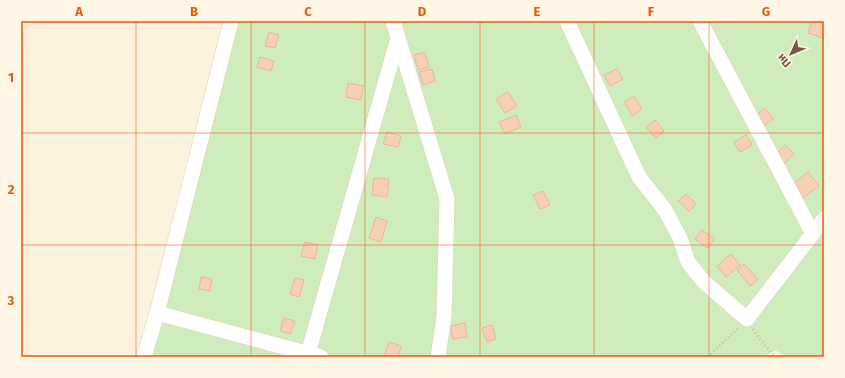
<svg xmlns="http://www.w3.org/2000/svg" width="845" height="378" font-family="'Fira Sans',sans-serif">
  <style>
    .green { fill: #cfecbc }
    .building { fill: #f6cfb4; stroke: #eab593 }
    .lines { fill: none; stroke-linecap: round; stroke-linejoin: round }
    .minor-casing { stroke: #e3ceba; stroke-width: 16 }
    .path { stroke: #dab297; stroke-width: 2.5; stroke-dasharray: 1 3; stroke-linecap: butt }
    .minor { stroke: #fff; stroke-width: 15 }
    .grid { fill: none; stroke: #e8590c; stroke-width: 1; stroke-opacity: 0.55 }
    .neatline { fill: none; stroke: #e8590c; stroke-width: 1.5 }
    .grid-label { font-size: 13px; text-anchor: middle; font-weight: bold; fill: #e8590c }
  </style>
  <rect width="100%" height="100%" fill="#fef2de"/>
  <path class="green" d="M238 21H824V357H783L776 350 762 357H145Z"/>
  <g class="building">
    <path d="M812 21 824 24 823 38 808 33Z"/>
    <path d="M269 32 279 35 275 48 265 46Z"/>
    <path d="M425 52 429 67 418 70 414 55Z"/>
    <path d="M260 57 274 61 271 71 257 67Z"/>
    <path d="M432 69 435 81 423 85 419 72Z"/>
    <path d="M617 69 623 79 610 86 604 75Z"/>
    <path d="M348 83 363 86 361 100 346 97Z"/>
    <path d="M508 92 517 106 505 113 496 99Z"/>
    <path d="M634 96 642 109 632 116 624 102Z"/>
    <path d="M765 108 773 119 764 126 756 115Z"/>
    <path d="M516 115 521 127 505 134 499 122Z"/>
    <path d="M655 120 664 131 656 138 646 127Z"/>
    <path d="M387 132 401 136 398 147 383 144Z"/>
    <path d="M746 135 752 145 740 152 734 142Z"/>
    <path d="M785 145 794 154 785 163 776 154Z"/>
    <path d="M808 172 819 186 803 198 792 185Z"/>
    <path d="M374 178 389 179 387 197 372 195Z"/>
    <path d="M543 191 550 205 540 209 533 195Z"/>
    <path d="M686 194 696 204 689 211 678 201Z"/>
    <path d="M376 217 387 221 381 242 369 238Z"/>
    <path d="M702 230 715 239 708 248 695 239Z"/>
    <path d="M305 242 318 245 315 259 301 256Z"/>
    <path d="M731 254 740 265 726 277 717 266Z"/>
    <path d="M744 264 758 279 750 286 737 270Z"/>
    <path d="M201 277 212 279 210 291 199 289Z"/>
    <path d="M295 278 304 280 299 297 290 294Z"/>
    <path d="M284 318 295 321 290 334 280 331Z"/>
    <path d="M465 323 467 337 453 339 450 326Z"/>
    <path d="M492 325 496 339 487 342 482 328Z"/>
    <path d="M389 342 401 346 398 357H384Z"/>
  </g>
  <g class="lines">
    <g class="minor-casing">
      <g id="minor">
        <path d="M393 21 447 199 444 316 438 357"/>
        <path d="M567 21 639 177 665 210 680 238 688 262 704 282 747 319 824 219"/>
        <path d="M700 21 813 234"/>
        <path d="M157 313 321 357"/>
        <path d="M144 357 157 313 231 21"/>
        <path d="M307 357 398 38"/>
      </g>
    </g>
    <g class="path">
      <path d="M753 329 762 342 775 357"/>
      <path d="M708 357 738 328"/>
    </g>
    <use href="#minor" class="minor"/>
  </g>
  <path class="grid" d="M136 21V357M251 21V357M365 21V357M480 21V357M594 21V357M709 21V357M21 133H824M21 245H824"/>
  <rect width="845" height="378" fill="none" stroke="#fff6e6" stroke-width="44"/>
  <g transform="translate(791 54) rotate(226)" stroke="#fff6e6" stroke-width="3" paint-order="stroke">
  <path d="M0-3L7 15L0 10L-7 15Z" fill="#765745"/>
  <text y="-6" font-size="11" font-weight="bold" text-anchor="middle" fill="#765745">Пн</text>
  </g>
  <rect x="22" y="22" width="801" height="334" class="neatline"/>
  <g class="grid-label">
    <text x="79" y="16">A</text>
    <text x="194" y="16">B</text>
    <text x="308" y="16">C</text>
    <text x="422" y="16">D</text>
    <text x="537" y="16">E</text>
    <text x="651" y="16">F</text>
    <text x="766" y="16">G</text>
    <text x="11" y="82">1</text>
    <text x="11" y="194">2</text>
    <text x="11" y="305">3</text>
  </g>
</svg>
